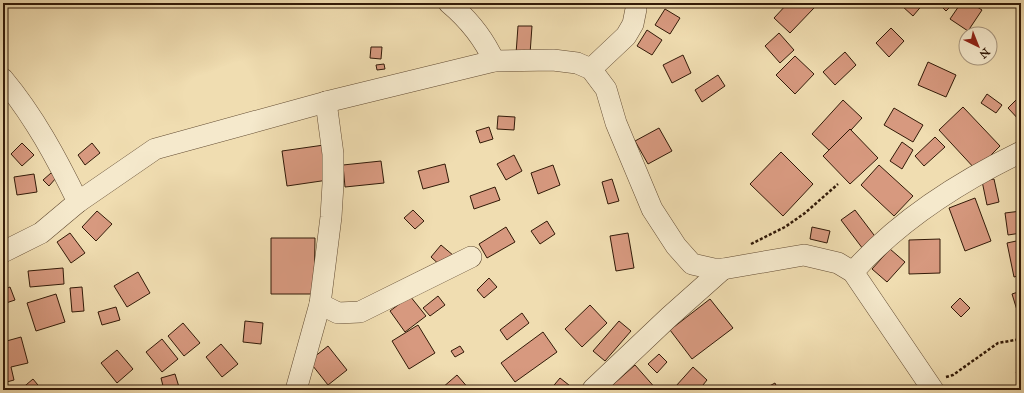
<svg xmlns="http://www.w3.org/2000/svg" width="1024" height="393" font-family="'IM FELL Great Primer',serif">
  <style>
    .building { fill: #d7997f; stroke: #321a08 }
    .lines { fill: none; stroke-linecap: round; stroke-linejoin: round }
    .street-casing { stroke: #624b32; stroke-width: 22 }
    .path { stroke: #321a08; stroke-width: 2.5; stroke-dasharray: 3 2; stroke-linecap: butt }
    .street { stroke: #f5e9cc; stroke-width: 21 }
  </style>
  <rect width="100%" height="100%" fill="#f0ddb1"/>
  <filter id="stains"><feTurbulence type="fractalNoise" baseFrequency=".005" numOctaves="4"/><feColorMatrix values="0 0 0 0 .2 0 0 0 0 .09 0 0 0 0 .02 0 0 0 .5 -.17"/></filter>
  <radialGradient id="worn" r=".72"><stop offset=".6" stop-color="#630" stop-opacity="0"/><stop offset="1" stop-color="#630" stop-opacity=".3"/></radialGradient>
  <g class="building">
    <path d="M788 3H809L814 8 790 33 774 18Z"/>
    <path d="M904 3H924L913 16 902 6Z"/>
    <path d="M938 3H954L946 11Z"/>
    <path d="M961 3H971L982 10 968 31 950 19Z"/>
    <path d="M665 9 680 18 670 34 655 25Z"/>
    <path d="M518 26H532L530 54H516Z"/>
    <path d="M891 28 904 41 889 57 876 43Z"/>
    <path d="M647 30 662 40 652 55 637 46Z"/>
    <path d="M779 33 794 50 780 63 765 46Z"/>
    <path d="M371 47H382L381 59 370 58Z"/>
    <path d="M845 52 856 65 835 85 823 72Z"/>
    <path d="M683 55 691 73 672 83 663 65Z"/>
    <path d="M795 56 814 74 795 94 776 75Z"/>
    <path d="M928 62 956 75 946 97 918 85Z"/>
    <path d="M384 64 385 69 377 70 376 65Z"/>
    <path d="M718 75 725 86 702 102 695 90Z"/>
    <path d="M987 94 1002 105 996 113 981 103Z"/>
    <path d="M1021 95V122L1008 108Z"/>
    <path d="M843 100 862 118 831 152 812 134Z"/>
    <path d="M963 107 1000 146 976 170 939 130Z"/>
    <path d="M894 108 923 125 913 142 884 125Z"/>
    <path d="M498 116 515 117 514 130 497 129Z"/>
    <path d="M489 127 493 139 480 143 476 131Z"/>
    <path d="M659 128 672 151 648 164 635 141Z"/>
    <path d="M850 129 878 158 850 184 823 156Z"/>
    <path d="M935 137 945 147 924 166 915 156Z"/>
    <path d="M902 142 913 150 902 169 890 161Z"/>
    <path d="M22 143 34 155 22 166 11 154Z"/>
    <path d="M92 143 100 153 85 165 78 155Z"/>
    <path d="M324 145 328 180 287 186 282 151Z"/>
    <path d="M781 152 813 184 783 216 750 184Z"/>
    <path d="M514 155 522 171 506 180 497 164Z"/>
    <path d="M381 161 384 183 345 187 343 165Z"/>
    <path d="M445 164 449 182 423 189 418 171Z"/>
    <path d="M553 165 560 185 538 194 531 173Z"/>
    <path d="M879 165 913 196 894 216 861 185Z"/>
    <path d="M51 173 56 178 49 186 43 180Z"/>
    <path d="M34 174 37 192 17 195 14 177Z"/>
    <path d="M612 179 619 201 608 204 602 182Z"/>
    <path d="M994 179 999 202 987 205 982 181Z"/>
    <path d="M495 187 500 200 474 209 470 196Z"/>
    <path d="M975 198 991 241 965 251 949 208Z"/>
    <path d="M413 210 424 221 415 229 404 218Z"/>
    <path d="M855 210 877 239 863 249 841 220Z"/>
    <path d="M97 211 112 224 96 241 82 227Z"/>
    <path d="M1021 211V233L1008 235 1005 213Z"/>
    <path d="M547 221 555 234 540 244 531 231Z"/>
    <path d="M506 227 515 242 487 258 479 244Z"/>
    <path d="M812 227 830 231 827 243 810 239Z"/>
    <path d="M70 233 85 253 71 263 57 242Z"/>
    <path d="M628 233 634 268 616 271 610 236Z"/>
    <path d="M271 238H315L314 294H271Z"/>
    <path d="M940 239V273L909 274V240Z"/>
    <path d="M1021 240V275L1014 277 1007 243Z"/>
    <path d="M441 245 454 256 443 268 431 257Z"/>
    <path d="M890 249 905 262 887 282 872 269Z"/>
    <path d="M63 268 64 284 30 287 28 271Z"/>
    <path d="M138 272 150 293 127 307 114 286Z"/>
    <path d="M489 278 497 287 484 298 477 290Z"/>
    <path d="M10 287 15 300 3 304V290Z"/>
    <path d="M82 287 84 311 72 312 70 288Z"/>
    <path d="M1021 291V323L1012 294Z"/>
    <path d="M56 294 65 322 36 331 27 303Z"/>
    <path d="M410 296 426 316 405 332 390 311Z"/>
    <path d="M438 296 445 305 430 316 423 308Z"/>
    <path d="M960 298 970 308 961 317 951 307Z"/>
    <path d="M710 299 733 328 692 359 670 330Z"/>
    <path d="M590 305 607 323 582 347 565 329Z"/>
    <path d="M116 307 120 320 102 325 98 312Z"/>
    <path d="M522 313 529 323 507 340 500 330Z"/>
    <path d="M245 321 263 323 261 344 243 342Z"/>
    <path d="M619 321 631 331 605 361 593 351Z"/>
    <path d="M183 323 200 343 184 356 168 336Z"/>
    <path d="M418 325 435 353 409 369 392 341Z"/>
    <path d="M543 332 557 352 515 382 501 363Z"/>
    <path d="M21 337 28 363 11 367 14 380 3 383V342Z"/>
    <path d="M162 339 178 359 162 372 146 352Z"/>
    <path d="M221 344 238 364 222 377 206 357Z"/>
    <path d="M328 346 347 370 328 385 309 361Z"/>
    <path d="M460 346 464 352 455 357 451 351Z"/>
    <path d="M117 350 133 369 117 383 101 363Z"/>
    <path d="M659 354 667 362 657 373 648 364Z"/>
    <path d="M635 365 657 390H607Z"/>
    <path d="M693 367 707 380 699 390H681L676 386Z"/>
    <path d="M1021 368V379L1016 372Z"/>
    <path d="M175 374 179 387 164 390 161 378Z"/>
    <path d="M457 375 470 390H443L442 388Z"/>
    <path d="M560 378 574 389 573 390H550Z"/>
    <path d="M33 379 42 390H20Z"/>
    <path d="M775 383 778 390H762Z"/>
  </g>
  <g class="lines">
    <g class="street-casing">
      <g id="street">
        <path d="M449 3C468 19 484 39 494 61"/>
        <path d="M591 69 626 36 633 24 636 9"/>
        <path d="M3 79C34 116 57 159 78 202"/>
        <path d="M3 252 41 233 78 202 155 149 326 102 494 61 553 60 577 63 591 69 606 89 616 123 652 209 676 246 692 264 714 269H723L804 255 838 263 853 272 933 390"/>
        <path d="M853 272C899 220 959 182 1021 152"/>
        <path d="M320 304 338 313 360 312 471 257"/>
        <path d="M593 389 669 317 723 269"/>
        <path d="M296 390 320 304 331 217 333 184V154L326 102"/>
      </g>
    </g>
    <g class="path">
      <path d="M751 244 785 227 805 213 838 184"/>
      <path d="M946 377 953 375 998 343 1021 339"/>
    </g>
    <use href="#street" class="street"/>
  </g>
  <rect width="1024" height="393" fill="none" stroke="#f0ddb1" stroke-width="16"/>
  <rect x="4" y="4" width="1016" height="385" fill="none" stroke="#321a08" stroke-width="2"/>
  <rect x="8" y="8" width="1008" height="377" fill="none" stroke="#321a08"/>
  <g transform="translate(978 46) rotate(137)"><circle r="19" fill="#f5e9cc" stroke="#a7967e"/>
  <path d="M0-3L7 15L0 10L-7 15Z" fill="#8f2418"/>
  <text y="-6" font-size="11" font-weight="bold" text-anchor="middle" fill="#321a08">N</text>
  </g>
  <rect width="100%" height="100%" filter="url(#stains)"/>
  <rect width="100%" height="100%" fill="url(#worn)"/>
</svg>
